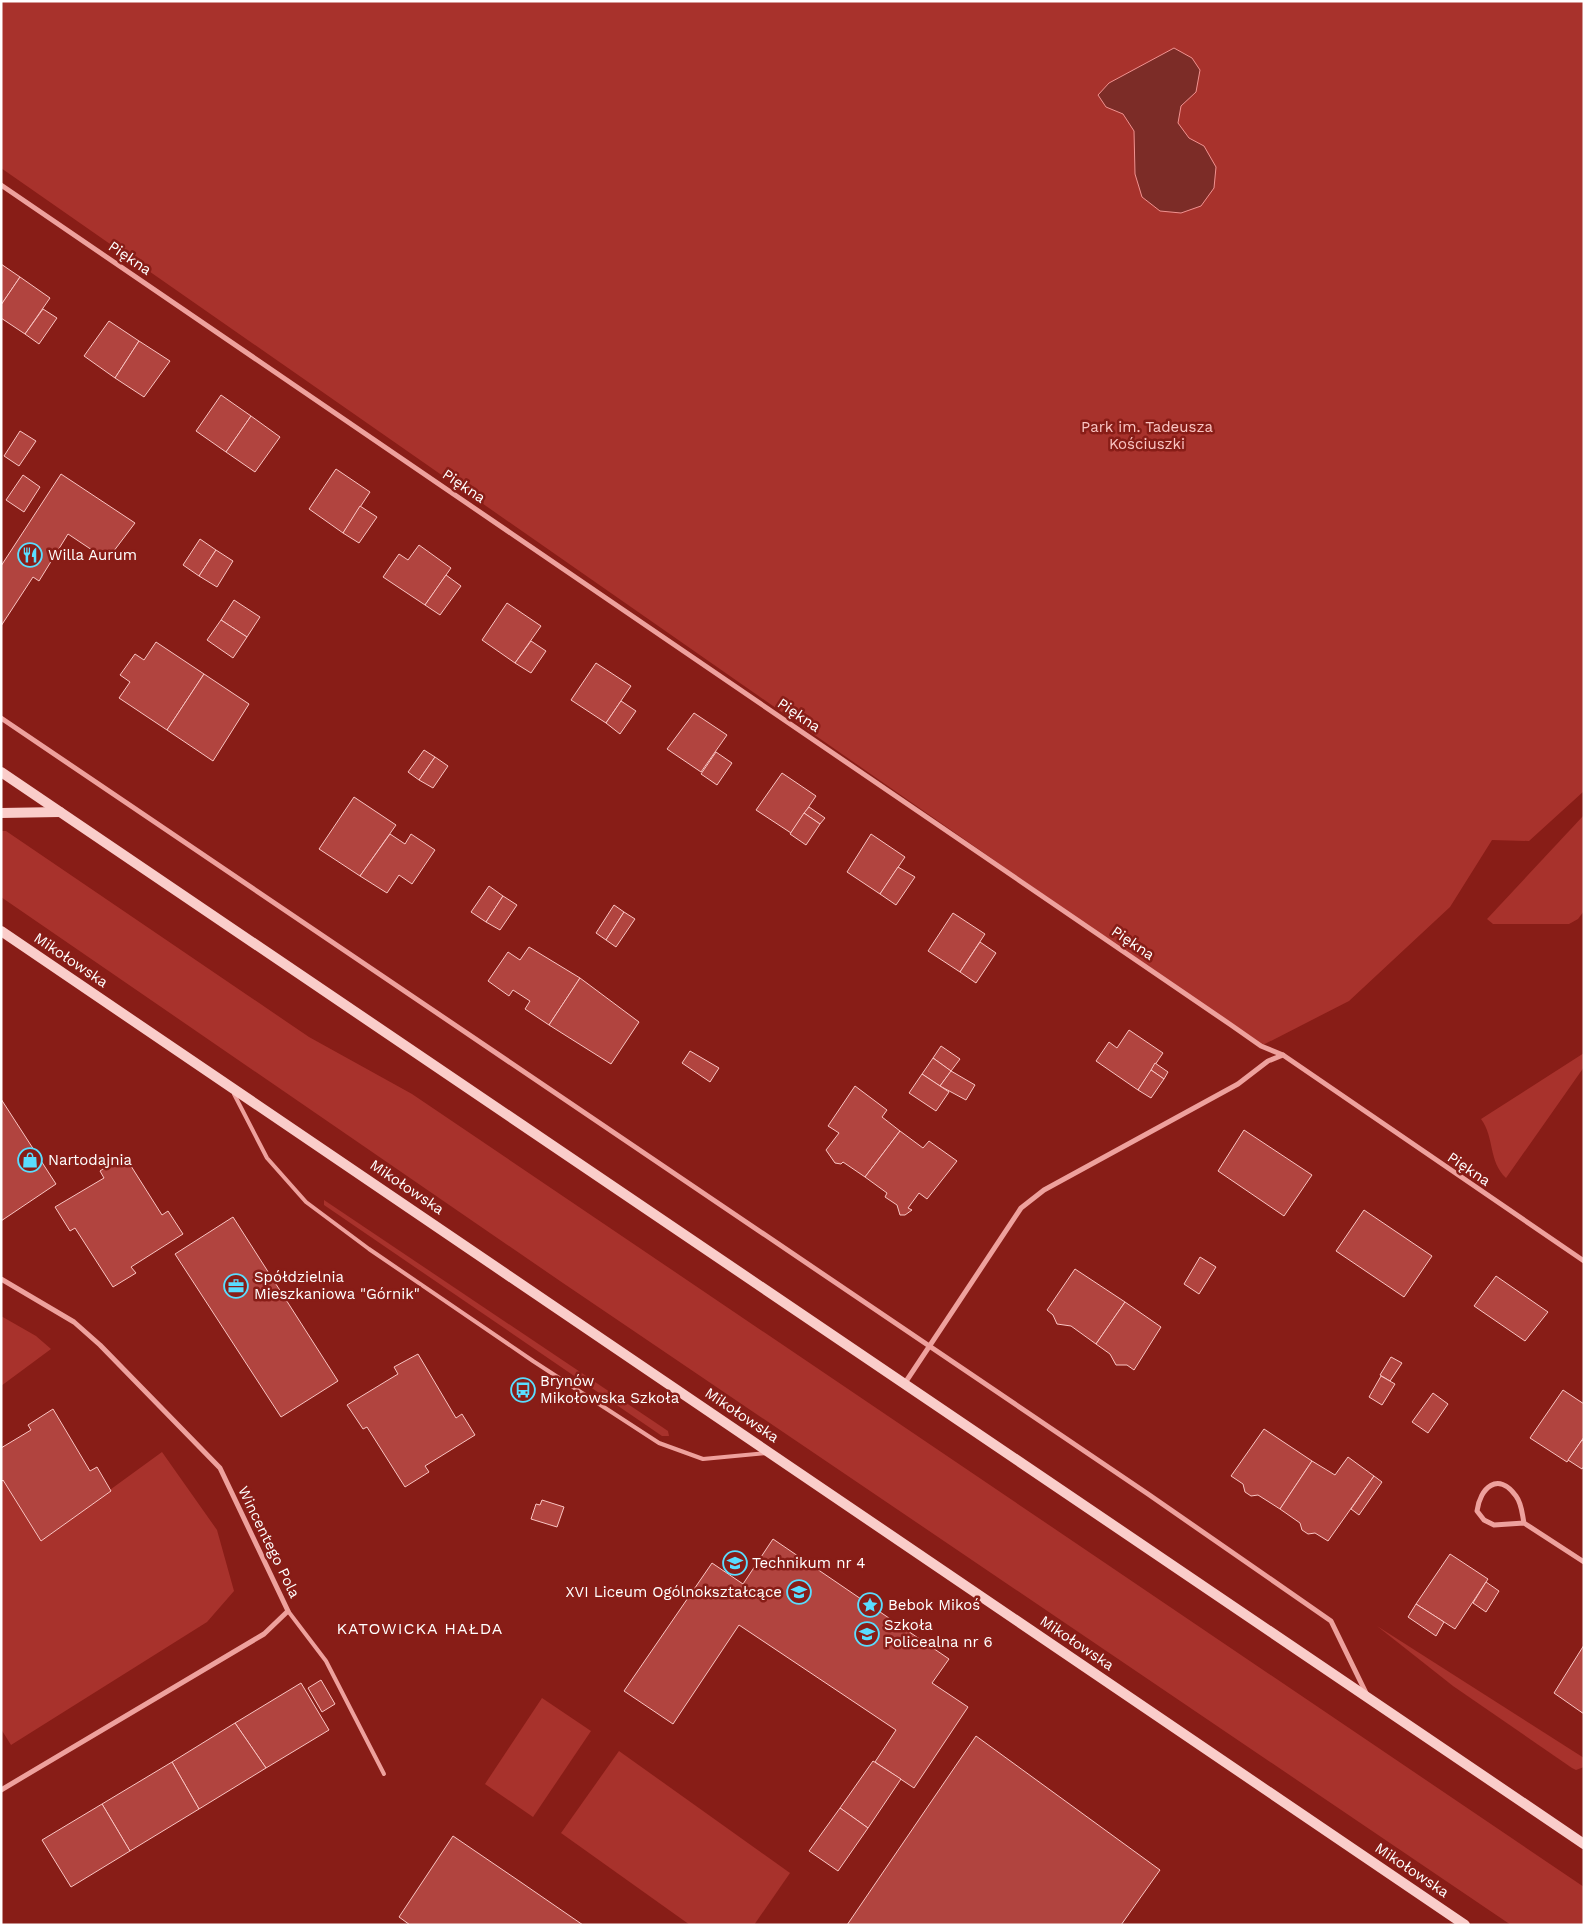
<svg xmlns="http://www.w3.org/2000/svg" width="1585" height="1926" font-family="'Work Sans',sans-serif">
  <style>
    .green { fill: #a8322c }
    .water { fill: #7c2c27; stroke: #f19290 }
    .building { fill: #b1443f; stroke: #fac5c3 }
    .lines { fill: none; stroke-linecap: round; stroke-linejoin: round }
    .lane { stroke: #eea19d; stroke-width: 4 }
    .street { stroke: #eea19d; stroke-width: 5 }
    .secondary { stroke: #facdca; stroke-width: 10 }
    .labels { text-anchor: middle; dominant-baseline: central; stroke-width: 5; stroke-linejoin: round; paint-order: stroke }
    .street-label { font-size: 15px; fill: #fff; stroke: #881d17 }
    .park-label { font-size: 15px; fill: #fac5c3; stroke: #881d17 }
    .poi-label { font-size: 15px; fill: #fff; stroke: #881d17; text-anchor: start }
    .neighbourhood-label { font-size: 16px; letter-spacing: 1px; fill: #fff; stroke: #881d17 }
  </style>
  <rect width="100%" height="100%" fill="#881d17"/>
  <g class="green">
    <path d="M1 1H1584V791L1529 841 1492 840 1450 907 1349 1001 1261 1046 1 168Z"/>
    <path d="M1584 815V911L1578 919 1569 924H1493L1487 919Z"/>
    <path d="M1 831H6L309 1037 412 1094 1584 1887V1925H1511L560 1281 1 897Z"/>
    <path d="M1584 1053V1067L1506 1178C1488 1161 1495 1138 1481 1119Z"/>
    <path d="M324 1200 668 1431 669 1436H662L324 1205Z"/>
    <path d="M1 1316 36 1336 51 1349 1 1386Z"/>
    <path d="M162 1452 217 1530 234 1591 207 1622 11 1745 1 1729V1482L3 1480 41 1540Z"/>
    <path d="M1377 1626 1584 1758V1767L1576 1770 1572 1768 1453 1686Z"/>
    <path d="M542 1698 591 1731 533 1817 485 1784Z"/>
    <path d="M619 1751 790 1873 754 1925H690L561 1833Z"/>
  </g>
  <path class="water" d="M1174 48 1192 58 1200 70 1196 92 1181 106 1178 123 1189 138 1204 146 1216 167 1214 188 1201 206 1181 213 1160 211 1142 197 1135 174 1134 131 1123 114 1106 107 1098 95 1109 83Z"/>
  <g class="building">
    <path d="M1 264 20 277 1 305Z"/>
    <path d="M20 277 50 298 25 334 1 318V305Z"/>
    <path d="M43 309 57 318 39 344 25 334Z"/>
    <path d="M109 321 139 341 115 378 84 356Z"/>
    <path d="M139 341 170 361 144 397 115 378Z"/>
    <path d="M221 395 251 416 226 452 196 431Z"/>
    <path d="M251 416 280 437 255 472 226 452Z"/>
    <path d="M20 431 36 441 19 466 4 456Z"/>
    <path d="M336 469 370 492 343 533 309 509Z"/>
    <path d="M61 474 135 523 107 560 68 534 39 581 33 577 1 626V566Z"/>
    <path d="M23 475 40 487 24 512 6 500Z"/>
    <path d="M360 506 377 517 359 543 343 533Z"/>
    <path d="M200 539 216 550 199 576 183 565Z"/>
    <path d="M419 545 451 568 425 605 383 577 399 554 408 560Z"/>
    <path d="M216 550 233 561 217 587 199 576Z"/>
    <path d="M446 575 461 586 440 615 425 605Z"/>
    <path d="M234 600 260 617 247 637 221 620Z"/>
    <path d="M507 603 541 626 515 663 482 640Z"/>
    <path d="M221 620 247 637 233 658 207 640Z"/>
    <path d="M531 641 546 651 531 673 515 663Z"/>
    <path d="M156 642 204 674 167 730 119 698 130 682 120 675 135 654 144 660Z"/>
    <path d="M596 663 631 686 606 723 571 700Z"/>
    <path d="M204 674 249 704 213 761 167 730Z"/>
    <path d="M621 701 636 711 620 734 606 723Z"/>
    <path d="M694 713 727 735 701 772 667 749Z"/>
    <path d="M424 750 435 757 419 780 408 772Z"/>
    <path d="M716 752 732 763 717 785 701 774Z"/>
    <path d="M435 757 448 766 433 788 419 780Z"/>
    <path d="M782 773 816 796 791 833 756 810Z"/>
    <path d="M354 797 396 825 360 876 319 849Z"/>
    <path d="M809 807 825 818 820 824 804 813Z"/>
    <path d="M804 813 820 824 806 845 790 834Z"/>
    <path d="M390 834 405 844 411 834 435 850 412 884 399 875 387 893 360 876Z"/>
    <path d="M871 834 905 857 880 894 847 872Z"/>
    <path d="M898 867 915 877 896 905 880 894Z"/>
    <path d="M489 886 503 896 486 922 471 912Z"/>
    <path d="M503 896 517 905 500 930 486 922Z"/>
    <path d="M614 905 624 912 606 940 596 933Z"/>
    <path d="M624 912 635 919 616 947 606 940Z"/>
    <path d="M953 913 985 934 960 972 928 951Z"/>
    <path d="M980 942 996 953 976 983 960 972Z"/>
    <path d="M529 947 580 978 549 1025 525 1009 530 1001 513 990 509 996 488 981 508 952 520 960Z"/>
    <path d="M580 978 639 1022 611 1064 549 1025Z"/>
    <path d="M1129 1030 1163 1053 1138 1090 1096 1061 1109 1042 1117 1048Z"/>
    <path d="M941 1046 960 1059 951 1071 933 1058Z"/>
    <path d="M690 1051 719 1068 710 1082 682 1063Z"/>
    <path d="M933 1058 951 1071 940 1086 922 1074Z"/>
    <path d="M1155 1063 1168 1072 1164 1079 1151 1070Z"/>
    <path d="M1151 1070 1164 1079 1151 1098 1138 1090Z"/>
    <path d="M951 1071 975 1085 966 1100 940 1086Z"/>
    <path d="M922 1074 949 1092 936 1111 909 1093Z"/>
    <path d="M855 1086 887 1110 882 1117 900 1131 865 1177 843 1162 841 1164 835 1163 826 1150 839 1133 828 1126Z"/>
    <path d="M1 1099 56 1184 1 1221Z"/>
    <path d="M1244 1130 1312 1175 1284 1216 1218 1171Z"/>
    <path d="M900 1131 923 1148 929 1141 957 1161 927 1199 919 1193 908 1208 912 1210 905 1215H900L897 1205 885 1197 887 1193 865 1177Z"/>
    <path d="M124 1155 162 1215 168 1211 183 1234 131 1267 136 1273 113 1287 75 1228 70 1231 55 1207 104 1178 100 1171Z"/>
    <path d="M1364 1210 1432 1256 1404 1297 1336 1251Z"/>
    <path d="M233 1217 338 1381 281 1417 175 1254Z"/>
    <path d="M1200 1257 1216 1267 1199 1294 1184 1284Z"/>
    <path d="M1075 1269 1125 1302 1096 1344 1071 1326 1057 1324 1053 1315 1047 1310Z"/>
    <path d="M1496 1276 1548 1312 1525 1341 1474 1306Z"/>
    <path d="M1125 1302 1161 1327 1134 1370 1127 1365H1116L1110 1354 1096 1344Z"/>
    <path d="M418 1354 456 1418 462 1414 475 1435 425 1466 429 1472 405 1487 367 1427 363 1429 347 1405 398 1374 394 1367Z"/>
    <path d="M1391 1357 1402 1363 1390 1381 1380 1375Z"/>
    <path d="M1381 1376 1395 1384 1382 1405 1369 1397Z"/>
    <path d="M1563 1390 1584 1404V1437L1567 1462 1530 1438Z"/>
    <path d="M1433 1393 1448 1404 1428 1433 1412 1422Z"/>
    <path d="M53 1409 90 1471 97 1467 111 1491 41 1541 3 1480 1 1482V1448L31 1430 28 1425Z"/>
    <path d="M1264 1429 1312 1461 1280 1509 1258 1495 1251 1496 1245 1492 1243 1484 1231 1476Z"/>
    <path d="M1582 1440 1584 1441V1466L1582 1469 1568 1460Z"/>
    <path d="M1348 1457 1374 1476 1328 1541 1315 1533 1308 1534 1302 1530 1300 1523 1280 1509 1312 1461 1335 1475Z"/>
    <path d="M1374 1476 1382 1482 1359 1515 1351 1509Z"/>
    <path d="M542 1500 564 1507 557 1527 531 1519 536 1504 540 1505Z"/>
    <path d="M773 1539 949 1659 932 1683 968 1707 914 1788 875 1762 896 1730 739 1625 673 1724 624 1691 712 1563 743 1584Z"/>
    <path d="M1450 1554 1488 1579 1455 1629 1416 1604Z"/>
    <path d="M1486 1582 1499 1591 1486 1612 1473 1603Z"/>
    <path d="M1416 1604 1444 1622 1436 1636 1408 1617Z"/>
    <path d="M1584 1645V1714L1554 1693Z"/>
    <path d="M321 1680 335 1704 322 1712 308 1688Z"/>
    <path d="M301 1683 329 1730 266 1768 235 1723Z"/>
    <path d="M235 1723 266 1768 199 1809 172 1762Z"/>
    <path d="M976 1736 1160 1870 1121 1925H847Z"/>
    <path d="M873 1761 901 1779 868 1828 840 1808Z"/>
    <path d="M172 1762 199 1809 130 1851 102 1804Z"/>
    <path d="M102 1804 130 1851 71 1887 42 1840Z"/>
    <path d="M840 1808 868 1828 838 1871 809 1851Z"/>
    <path d="M453 1836 522 1883 583 1925H410L399 1917Z"/>
  </g>
  <g class="lines">
    <g class="lane">
      <path d="M234 1094 267 1158 306 1202 369 1249 533 1361 659 1443 703 1459 766 1453"/>
      <path d="M288 1611 326 1661 384 1774"/>
    </g>
    <g class="street">
      <path d="M1 185 1231 1025 1261 1046 1283 1055 1584 1261"/>
      <path d="M1 718 1148 1494 1331 1621 1367 1695"/>
      <path d="M1 1279 74 1322 100 1345 220 1468 288 1611 264 1634 1 1790"/>
      <path d="M905 1383 1021 1208 1044 1190 1238 1084 1268 1061 1283 1055"/>
      <path d="M1524 1523C1522 1514 1522 1504 1516 1496 1498 1471 1480 1488 1477 1511L1484 1520 1494 1525 1524 1523 1584 1562"/>
    </g>
    <g class="secondary">
      <path d="M1 772 1584 1844"/>
      <path d="M1 813 60 812"/>
      <path d="M1 931 1465 1925"/>
    </g>
  </g>
  <defs>
    <g id="restaurant-ring" transform="scale(1.25)"><circle r="9.5" fill="#881d17" stroke="#5addff" stroke-width="1.5"/><path d="M-5-6h1v4h1v-4h1v4h1v-4h1v5L-1.5 .5V6h-2V.5L-5-1ZM5-6V6H3V1.5H1.5Q1.5-4 5-6Z" fill="#5addff"/></g>
    <g id="shop-ring" transform="scale(1.25)"><circle r="9.5" fill="#881d17" stroke="#5addff" stroke-width="1.5"/><path d="M-5-2.5h2.3a2.7 3.5 0 0 1 5.4 0H5L5.5 6h-11ZM-1.5-2.5h3a1.5 2.3 0 0 0-3 0Z" fill="#5addff"/></g>
    <g id="office-ring" transform="scale(1.25)"><circle r="9.5" fill="#881d17" stroke="#5addff" stroke-width="1.5"/><path d="M-6-3h4V-5.5h4V-3h4V5H-6ZM-1-4.5V-3h2v-1.5ZM-6 0V1H6V0Z" fill="#5addff"/></g>
    <g id="bus-ring" transform="scale(1.25)"><circle r="9.5" fill="#881d17" stroke="#5addff" stroke-width="1.5"/><path d="M-5-6H5V4H4V6H2V4H-2V6H-4V4H-5ZM-3.5-4V0h7V-4ZM-3.5 1.2v1.5H-2V1.2ZM2 1.2v1.5H3.5V1.2Z" fill="#5addff"/></g>
    <g id="school-ring" transform="scale(1.25)"><circle r="9.5" fill="#881d17" stroke="#5addff" stroke-width="1.5"/><path d="M0-5L7-2L0 1L-7-2ZM-4 1L0 2.5L4 1V4Q0 6-4 4Z" fill="#5addff"/></g>
    <g id="sight-ring" transform="scale(1.25)"><circle r="9.5" fill="#881d17" stroke="#5addff" stroke-width="1.5"/><path d="M0-6L1.8-2.2L6-1.7L2.9 1.2L3.7 5.4L0 3.3L-3.7 5.4L-2.9 1.2L-6-1.7L-1.8-2.2Z" fill="#5addff"/></g>
  </defs>
  <g fill-rule="evenodd">
    <use href="#restaurant-ring" x="30" y="555"/>
    <use href="#shop-ring" x="30" y="1160"/>
    <use href="#office-ring" x="236" y="1286"/>
    <use href="#bus-ring" x="523" y="1390"/>
    <use href="#school-ring" x="735" y="1563"/>
    <use href="#school-ring" x="799" y="1592"/>
    <use href="#sight-ring" x="870" y="1605"/>
    <use href="#school-ring" x="867" y="1634"/>
  </g>
  <g class="labels">
    <g class="street-label">
      <text transform="translate(130 258) rotate(34)">Piękna</text>
      <text transform="translate(464 486) rotate(34)">Piękna</text>
      <text transform="translate(799 715) rotate(34)">Piękna</text>
      <text transform="translate(1133 943) rotate(34)">Piękna</text>
      <text transform="translate(71 960) rotate(34)">Mikołowska</text>
      <text transform="translate(1469 1169) rotate(34)">Piękna</text>
      <text transform="translate(407 1187) rotate(34)">Mikołowska</text>
      <text transform="translate(742 1415) rotate(34)">Mikołowska</text>
      <text transform="translate(269 1542) rotate(64)">Wincentego Pola</text>
      <text transform="translate(1077 1643) rotate(34)">Mikołowska</text>
      <text transform="translate(1412 1870) rotate(34)">Mikołowska</text>
    </g>
    <g class="park-label">
      <text x="1147" y="427">Park im. Tadeusza<tspan x="1147" dy="17">Kościuszki</tspan></text>
    </g>
    <g class="poi-label">
      <text x="48" y="555">Willa Aurum</text>
      <text x="48" y="1160">Nartodajnia</text>
      <text x="254" y="1277">Spółdzielnia<tspan x="254" dy="17">Mieszkaniowa "Górnik"</tspan></text>
      <text x="540" y="1381">Brynów<tspan x="540" dy="17">Mikołowska Szkoła</tspan></text>
      <text x="752" y="1563">Technikum nr 4</text>
      <text x="782" y="1592" text-anchor="end">XVI Liceum Ogólnokształcące</text>
      <text x="888" y="1605">Bebok Mikoś</text>
      <text x="884" y="1625">Szkoła<tspan x="884" dy="17">Policealna nr 6</tspan></text>
    </g>
    <g class="neighbourhood-label">
      <text x="420" y="1628">KATOWICKA HAŁDA</text>
    </g>
  </g>
  <rect width="1585" height="1926" fill="none" stroke="#ffffff" stroke-width="5"/>
</svg>
